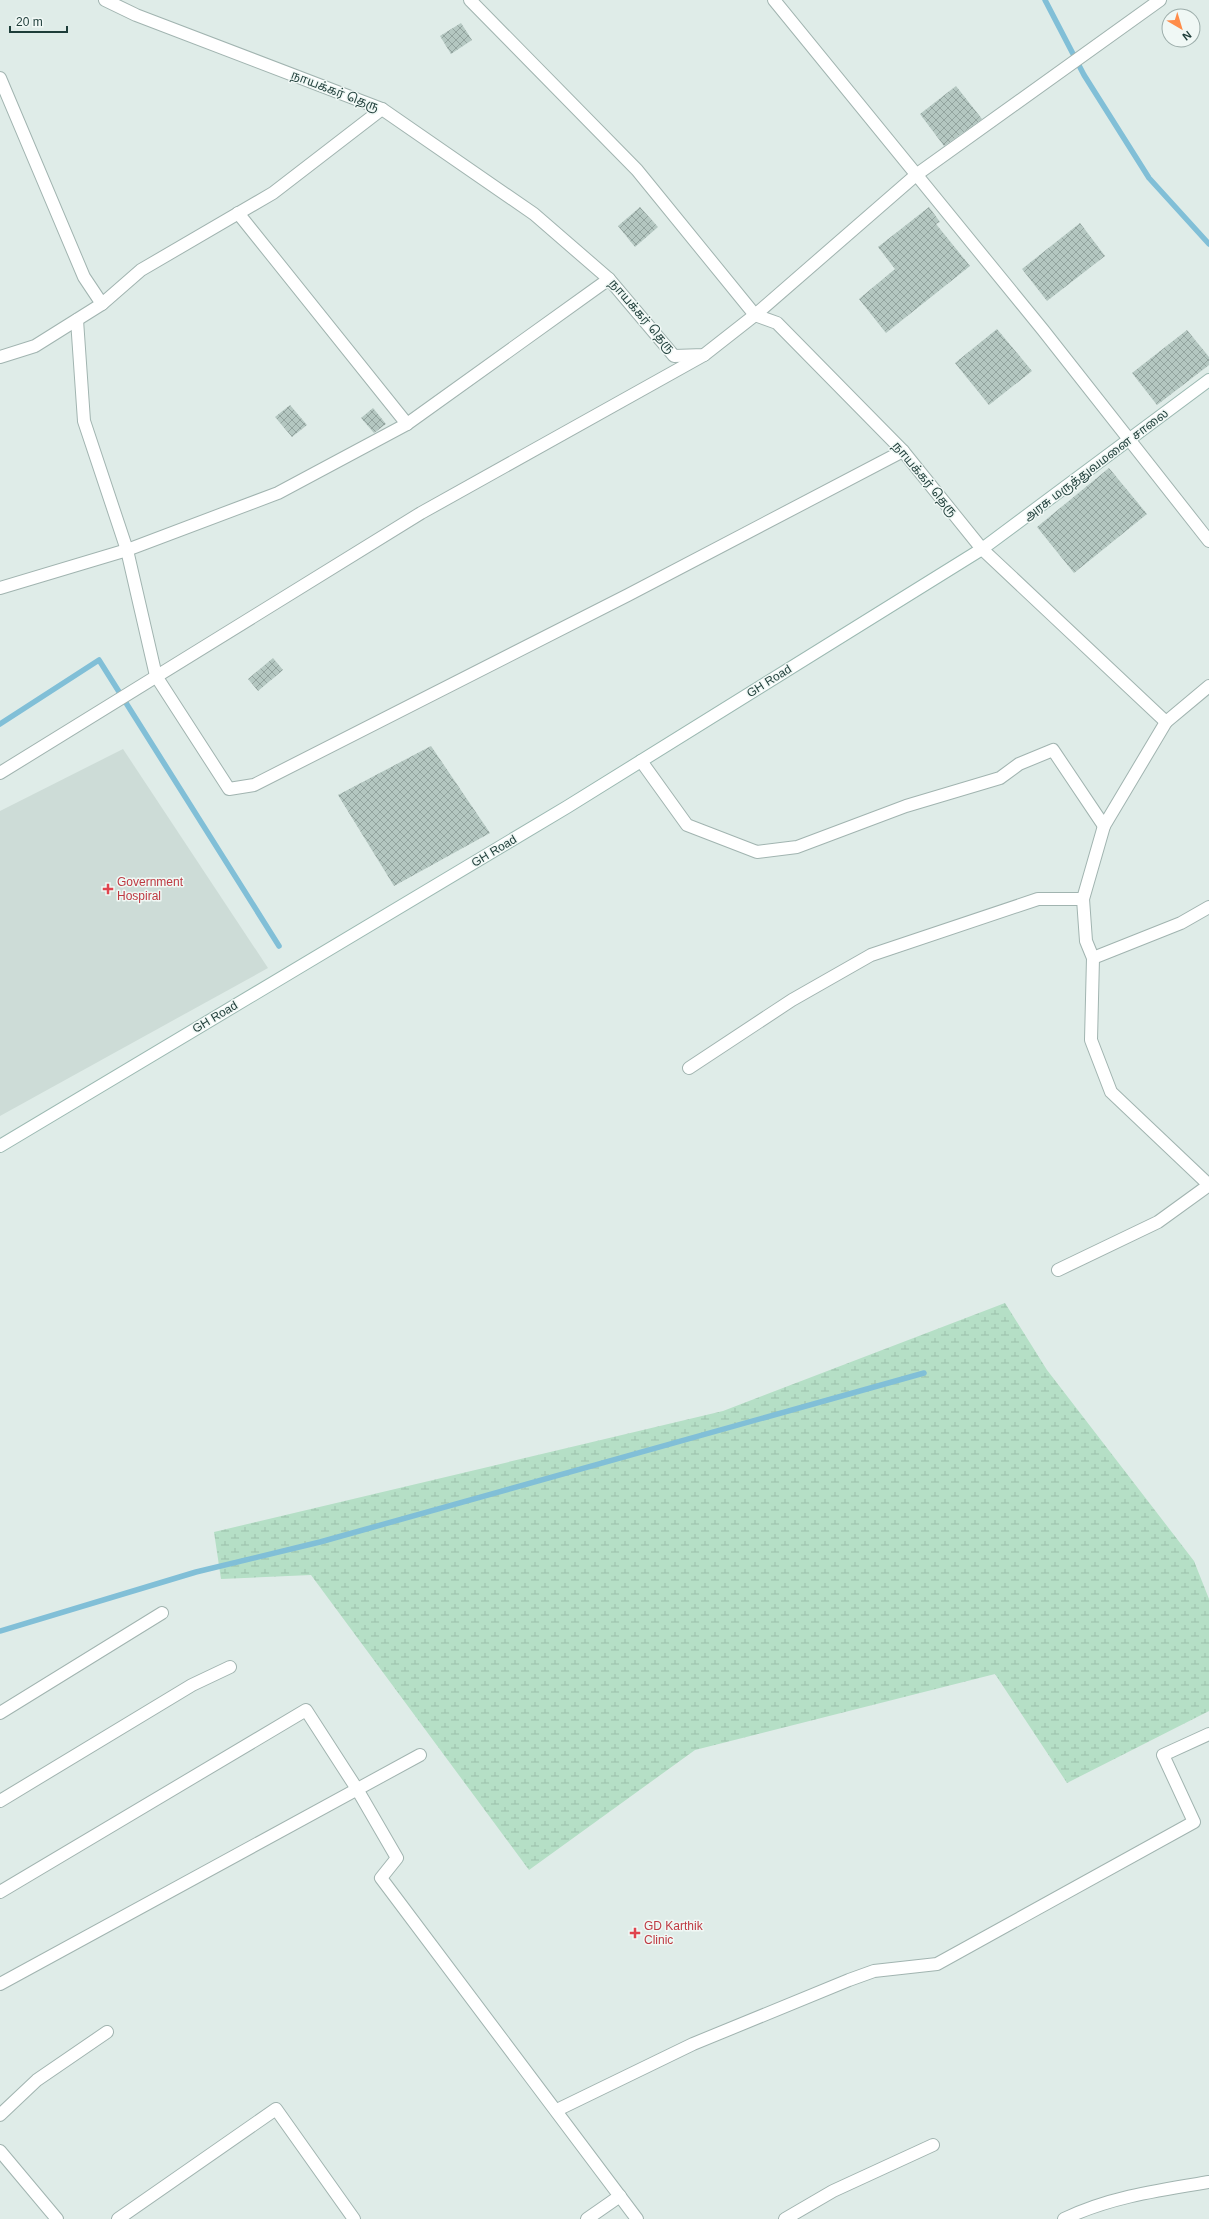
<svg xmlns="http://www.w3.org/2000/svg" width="1209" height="2219" font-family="Helvetica,'Noto Sans Tamil',sans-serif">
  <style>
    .built { fill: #cddcd7 }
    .wetland { fill: url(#wetland-marsh) }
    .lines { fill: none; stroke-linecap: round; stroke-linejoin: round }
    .stream { stroke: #81bfd7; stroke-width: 5.5 }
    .building { fill: url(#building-cross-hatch) }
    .minor-casing { stroke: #a1b4b0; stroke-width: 14 }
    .tertiary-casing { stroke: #a1b4b0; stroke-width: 14 }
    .secondary-casing { stroke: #9cb9b2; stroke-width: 14 }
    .minor { stroke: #fff; stroke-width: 12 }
    .tertiary { stroke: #fff; stroke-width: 12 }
    .secondary { stroke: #fff; stroke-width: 12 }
    .health-dot { fill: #e0444e; stroke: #f0f8f5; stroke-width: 1.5 }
    .labels { text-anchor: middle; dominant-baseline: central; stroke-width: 3; stroke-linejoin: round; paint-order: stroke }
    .street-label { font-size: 12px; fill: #1e3d39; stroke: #f0f8f5 }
    .health-label { font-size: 12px; fill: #be3a42; stroke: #f0f8f5; text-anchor: start }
  </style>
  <defs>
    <pattern id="wetland-marsh" width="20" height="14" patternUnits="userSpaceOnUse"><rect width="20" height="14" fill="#b5dfc6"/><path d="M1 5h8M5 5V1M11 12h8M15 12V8" fill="none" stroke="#9bc0ab"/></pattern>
    <pattern id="building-cross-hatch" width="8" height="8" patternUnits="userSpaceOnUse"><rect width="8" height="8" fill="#b4c7c1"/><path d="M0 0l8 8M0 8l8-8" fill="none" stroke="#92a39e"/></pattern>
  </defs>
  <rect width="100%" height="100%" fill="#dfece8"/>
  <path class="built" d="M123 749 268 968 0 1116V811Z"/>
  <path class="wetland" d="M1005 1303 1047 1370 1194 1561 1209 1599V1711L1067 1783 995 1674 695 1750 529 1870 311 1575 221 1579 214 1532 723 1411Z"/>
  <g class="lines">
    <g class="stream">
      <path d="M1045 0 1084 75 1149 178 1209 244"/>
      <path d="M0 724 99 660 279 946"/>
      <path d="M0 1631 196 1572 320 1542 924 1373"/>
    </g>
  </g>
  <g class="building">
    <path d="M461 23 472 40 451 54 440 36Z"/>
    <path d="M956 86 982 119 944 146 920 114Z"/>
    <path d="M640 207 658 227 635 247 618 226Z"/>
    <path d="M929 207 940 222 936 224 970 266 886 333 859 299 895 269 878 247Z"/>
    <path d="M1080 223 1105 256 1047 301 1022 269Z"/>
    <path d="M997 329 1032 371 989 405 955 363Z"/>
    <path d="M1187 330 1209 357V365L1157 405 1132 373Z"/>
    <path d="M290 405 307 425 292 437 275 417Z"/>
    <path d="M373 408 386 424 374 433 361 418Z"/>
    <path d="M1109 468 1147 514 1074 573 1037 527Z"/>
    <path d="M273 658 283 670 258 691 248 679Z"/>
    <path d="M431 746 490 833 394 886 338 795Z"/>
  </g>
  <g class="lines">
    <g class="minor-casing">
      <g id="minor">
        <path d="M470 0 637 170 755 315 916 175 1160 0"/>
        <path d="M774 0 1043 330 1209 541"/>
        <path d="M0 78 84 277 102 304"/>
        <path d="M238 213 407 424"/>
        <path d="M77 320 84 421 127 550 156 676 229 789 254 785 628 595 903 451"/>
        <path d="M0 357 35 346 102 304 141 270 273 193 382 109"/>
        <path d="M0 588 127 550 278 493 407 424 609 279"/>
        <path d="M641 761 687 825 757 852 797 847 906 806 1000 778 1019 764 1053 750 1104 826 1166 722"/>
        <path d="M0 773 421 513 704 355"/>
        <path d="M1104 826 1083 899 1086 941 1093 958 1091 1040 1111 1092 1209 1185"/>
        <path d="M1093 958 1181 923 1209 907"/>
        <path d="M689 1068 792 1000 871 955 1038 899H1083"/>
        <path d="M1058 1270 1158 1222 1209 1185"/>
        <path d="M0 1713 162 1613"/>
        <path d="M0 1801 192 1685 230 1667"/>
        <path d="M0 1892 306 1710 357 1789 397 1858 381 1878 637 2219"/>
        <path d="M0 1984 420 1755"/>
        <path d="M557 2110 693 2044 849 1980 874 1971 937 1964 1194 1822 1163 1755 1209 1734"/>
        <path d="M0 2115 37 2080 107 2032"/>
        <path d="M0 2151 57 2219"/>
        <path d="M118 2219 276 2109 354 2219"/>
        <path d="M587 2219 620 2196"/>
        <path d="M785 2219 833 2191 933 2145"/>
        <path d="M1064 2219C1109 2197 1160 2190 1209 2182"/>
      </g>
    </g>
    <g class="tertiary-casing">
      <path id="tertiary" d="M105 0 136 15 382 109 534 214 609 279 674 356 704 355 755 315 777 323 903 451 982 549 1166 722 1209 686"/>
    </g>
    <g class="secondary-casing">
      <path id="secondary" d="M0 1146 567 807 982 549 1209 380"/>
    </g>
    <use href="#minor" class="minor"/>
    <use href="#tertiary" class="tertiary"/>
    <use href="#secondary" class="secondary"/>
  </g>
  <g class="health-dot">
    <path d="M106 883h4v4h4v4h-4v4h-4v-4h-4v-4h4z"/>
    <path d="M633 1927h4v4h4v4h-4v4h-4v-4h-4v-4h4z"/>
  </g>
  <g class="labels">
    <g class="street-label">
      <text transform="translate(335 91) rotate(21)">நாயக்கர் தெரு</text>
      <text transform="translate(642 316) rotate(49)">நாயக்கர் தெரு</text>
      <text transform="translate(1096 465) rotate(-37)">அரசு மருத்துவமனை சாலை</text>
      <text transform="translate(925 479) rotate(50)">நாயக்கர் தெரு</text>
      <text transform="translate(769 681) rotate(-32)">GH Road</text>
      <text transform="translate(494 851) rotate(-31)">GH Road</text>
      <text transform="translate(215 1017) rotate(-31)">GH Road</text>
    </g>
    <g class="health-label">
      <text x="117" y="882">Government<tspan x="117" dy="14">Hospiral</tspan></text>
      <text x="644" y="1926">GD Karthik<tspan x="644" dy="14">Clinic</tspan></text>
    </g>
  </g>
  <g transform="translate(1181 28) rotate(142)"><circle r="19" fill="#f0f8f5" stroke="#9cadaa"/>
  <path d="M0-3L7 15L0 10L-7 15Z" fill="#ff8d4a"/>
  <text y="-6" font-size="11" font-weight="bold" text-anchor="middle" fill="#1e3d39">N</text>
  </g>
  <path d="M10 26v6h57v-6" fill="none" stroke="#1e3d39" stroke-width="2"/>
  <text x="16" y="26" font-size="12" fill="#1e3d39" stroke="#f0f8f5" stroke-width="3" paint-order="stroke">20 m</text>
</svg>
